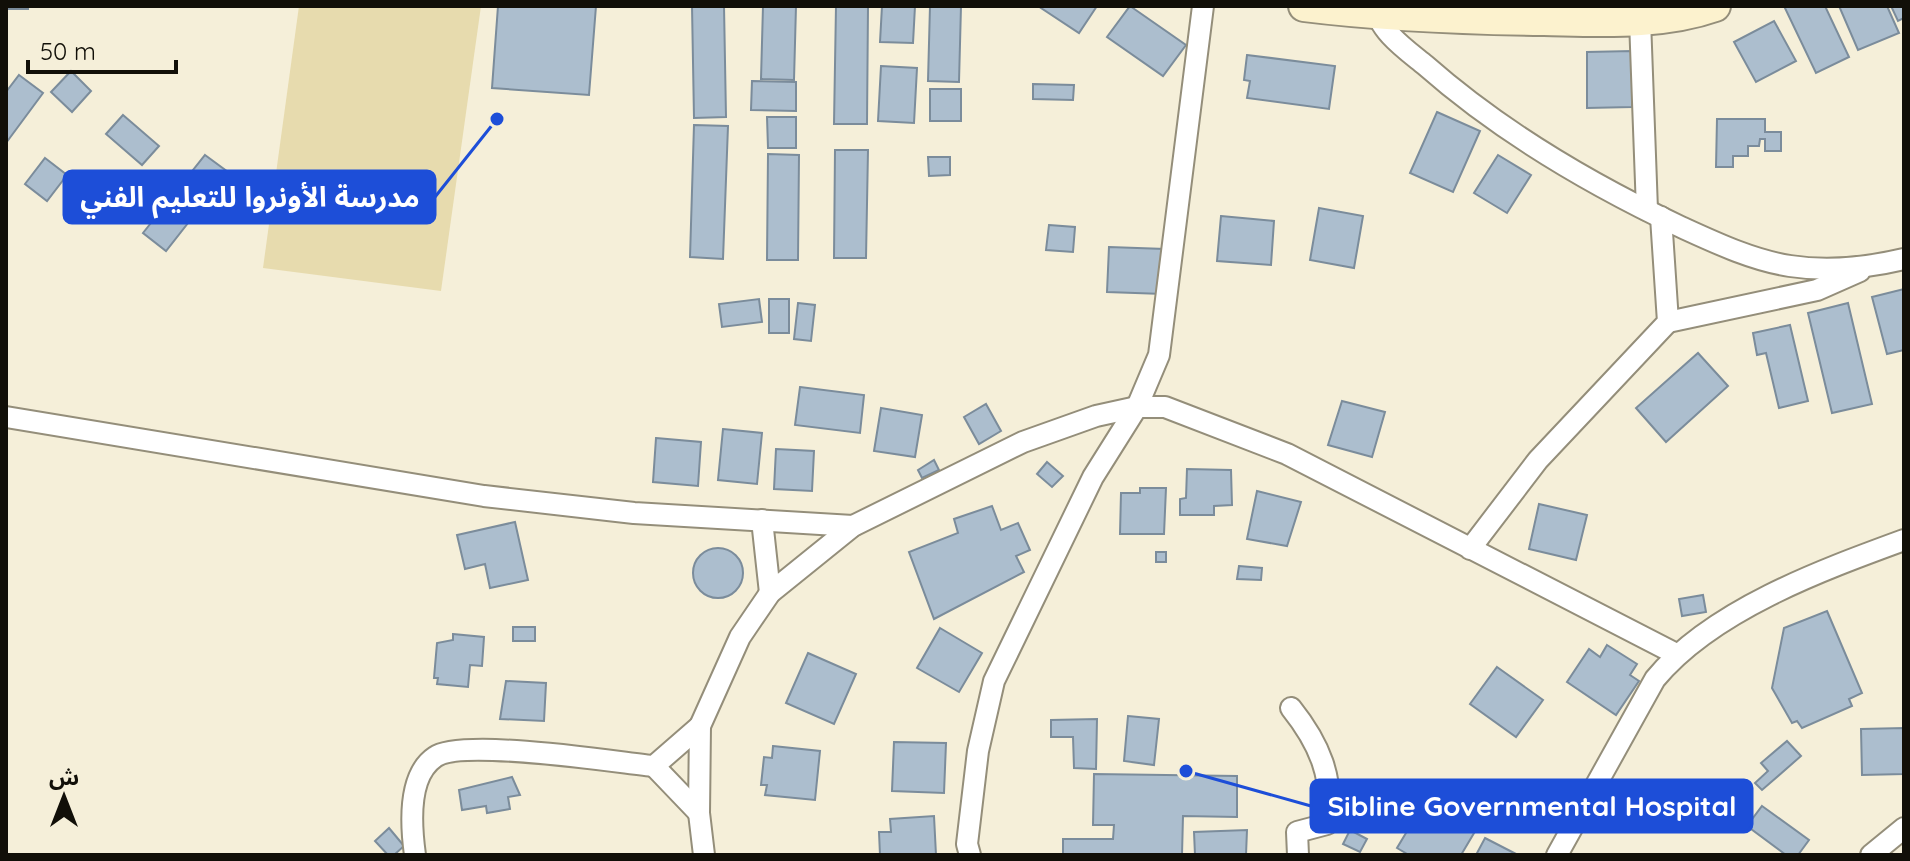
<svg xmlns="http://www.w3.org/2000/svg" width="1910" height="861" font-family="Quicksand,'Noto Sans Arabic',sans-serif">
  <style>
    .green { fill: #e7dbae }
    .building { fill: #acbece; stroke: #7b8c9b; stroke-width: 2 }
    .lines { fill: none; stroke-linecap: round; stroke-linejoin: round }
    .minor-casing { stroke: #948e7a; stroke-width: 24 }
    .secondary-casing { stroke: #948e7a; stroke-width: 34 }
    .minor { stroke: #fff; stroke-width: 20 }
    .secondary { stroke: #fcf2ce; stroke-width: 30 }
    .leader { fill: none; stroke: #1d4ed8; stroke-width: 3 }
    .callout-dot { fill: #1d4ed8; stroke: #f5efd9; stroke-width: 3 }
    .callout { fill: #1d4ed8; stroke: #1d4ed8; stroke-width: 3 }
    .callout-label { font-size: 28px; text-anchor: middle; font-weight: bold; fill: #fff }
  </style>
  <rect width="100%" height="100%" fill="#f5efd9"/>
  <path class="green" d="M299 6H481L441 291 263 268Z"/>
  <g class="building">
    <rect x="6" y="6" width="22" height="3"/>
    <path d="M498 6H596L589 95 492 88Z"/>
    <path d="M692 6H724L726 117 694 118Z"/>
    <path d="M763 6H796L794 80 761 79Z"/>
    <path d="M836 6H868L867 124H834Z"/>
    <path d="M882 6H915L913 43 880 42Z"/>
    <path d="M930 6H961L959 82 928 81Z"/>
    <path d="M1038 6H1097L1079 33Z"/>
    <path d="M1130 6 1186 45 1163 76 1107 37Z"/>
    <path d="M1784 6H1825L1849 57 1816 73Z"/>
    <path d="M1839 6H1887L1899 33 1858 50Z"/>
    <path d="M1891 6H1904V18L1898 21Z"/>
    <path d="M1774 21 1796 61 1756 82 1734 42Z"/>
    <path d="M1632 51V107L1587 108V52Z"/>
    <path d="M1247 55 1335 66 1329 109 1247 98 1250 81 1244 80Z"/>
    <path d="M881 66 917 68 914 123 878 121Z"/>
    <path d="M71 71 91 91 72 112 51 92Z"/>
    <path d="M19 75 43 93 6 143V92Z"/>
    <path d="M752 81 796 82V111L751 110Z"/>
    <path d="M1033 84 1074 85 1073 100 1033 99Z"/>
    <rect x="930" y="89" width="31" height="32"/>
    <path d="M1437 112 1480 131 1453 192 1410 173Z"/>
    <path d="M123 115 159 146 142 165 106 134Z"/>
    <path d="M767 117H796V148H768Z"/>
    <path d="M1717 119H1765V132H1781V151H1765V139H1760L1759 146H1748V156H1733V167H1716Z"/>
    <path d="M694 125 728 126 723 259 690 257Z"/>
    <path d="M835 150H868L866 258H834Z"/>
    <path d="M768 154 799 155 798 260H767Z"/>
    <path d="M205 155 228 172 166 251 143 233Z"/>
    <path d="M1498 155 1531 175 1507 213 1474 193Z"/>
    <path d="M928 157H950V175L929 176Z"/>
    <path d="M45 158 67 175 47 201 25 184Z"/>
    <path d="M1319 208 1363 216 1354 268 1310 260Z"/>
    <path d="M1221 216 1274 221 1271 265 1217 261Z"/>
    <path d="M1049 225 1075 227 1073 252 1046 250Z"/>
    <path d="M1109 247 1165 249 1163 294 1107 292Z"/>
    <path d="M1904 289V350L1887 354 1872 297Z"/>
    <path d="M759 299 762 322 722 327 719 304Z"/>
    <rect x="769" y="299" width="20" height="34"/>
    <path d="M798 303 815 305 811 341 794 339Z"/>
    <path d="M1848 303 1872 404 1832 413 1808 313Z"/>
    <path d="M1790 325 1808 401 1779 408 1766 353 1757 355 1753 333Z"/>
    <path d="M1698 353 1728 386 1666 442 1636 408Z"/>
    <path d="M800 387 864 395 860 433 795 425Z"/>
    <path d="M1342 401 1385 412 1372 457 1328 445Z"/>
    <path d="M986 404 1001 431 979 444 964 417Z"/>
    <path d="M881 408 922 415 915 457 874 451Z"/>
    <path d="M723 429 762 433 757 484 718 480Z"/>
    <path d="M656 438 701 442 698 486 653 482Z"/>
    <path d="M776 449 814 451 812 491 774 489Z"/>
    <path d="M934 460 939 470 922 478 918 470Z"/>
    <path d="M1047 462 1063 476 1052 487 1037 474Z"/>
    <path d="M1187 469 1231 470 1232 505 1214 506V515H1180V499L1186 498Z"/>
    <path d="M1140 488H1166L1164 534H1120L1121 493H1140Z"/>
    <path d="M1257 491 1301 502 1287 546 1247 539Z"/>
    <path d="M1539 504 1587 515 1576 560 1529 549Z"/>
    <path d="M992 506 1001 530 1018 523 1030 550 1016 556 1024 572 934 619 909 552 958 533 954 519Z"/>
    <path d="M515 522 528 580 490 588 485 564 465 569 457 535Z"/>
    <circle cx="718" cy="573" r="25"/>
    <rect x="1156" y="552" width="10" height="10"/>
    <path d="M1239 566 1262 568 1261 580 1237 579Z"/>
    <path d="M1703 595 1706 612 1682 616 1679 599Z"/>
    <path d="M1827 611 1862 693 1849 699 1852 706 1802 728 1797 721 1792 723 1772 688 1784 628Z"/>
    <rect x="513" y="627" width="22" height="14"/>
    <path d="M940 628 982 653 959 692 917 668Z"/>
    <path d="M453 634 484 637 482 666 470 665 468 687 437 684 438 678H434L437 643 453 640Z"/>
    <path d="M1607 645 1637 664 1630 675 1639 681 1616 715 1567 682 1589 649 1600 657Z"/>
    <path d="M808 653 856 674 834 724 786 703Z"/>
    <path d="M1497 667 1543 700 1516 737 1470 704Z"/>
    <path d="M506 681 546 683 544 721 500 719Z"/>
    <path d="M1128 716 1159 719 1154 765 1124 761Z"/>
    <path d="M1097 719 1096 769 1074 768 1073 737H1051V720Z"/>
    <path d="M1904 728V774L1862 775 1861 729Z"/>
    <path d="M1787 741 1801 756 1762 790 1755 783 1768 771 1761 763Z"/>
    <path d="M894 742 946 743 944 793 892 791Z"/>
    <path d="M773 746 820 751 815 800 765 795 767 785H761L764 757 772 758Z"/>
    <path d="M1094 774 1237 776V817L1183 816 1182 855H1063V839H1113L1114 825H1093Z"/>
    <path d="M512 777 520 795 508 797 510 809 487 813 486 806 462 810 459 790Z"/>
    <path d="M1427 798 1477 828 1461 855H1409L1397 848Z"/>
    <path d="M1762 806 1809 840 1798 855H1786L1747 826Z"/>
    <path d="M934 816 936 855H880L879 832H891L890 819Z"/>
    <path d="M389 828 404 846 394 855H388L375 841Z"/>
    <path d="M1247 830 1246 855H1195L1194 832Z"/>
    <path d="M1350 830 1367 839 1360 852 1343 844Z"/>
    <path d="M1485 838 1518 855H1476Z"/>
  </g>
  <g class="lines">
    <g class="minor-casing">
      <g id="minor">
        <path d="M1376 6C1377 30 1408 51 1425 65 1501 132 1590 184 1681 227 1716 243 1752 260 1790 266 1829 272 1866 268 1904 259"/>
        <path d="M1640 20 1647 210"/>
        <path d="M1668 322 1817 290 1860 271"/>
        <path d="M6 417 484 496 634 513 853 526"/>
        <path d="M762 520 770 593"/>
        <path d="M1470 549 1538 460 1668 322 1661 217"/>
        <path d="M1291 708C1319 743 1335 779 1327 824L1297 832 1298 855"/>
        <path d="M654 766 699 813"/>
        <path d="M415 855C411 826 407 776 435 757 461 738 615 762 654 766L700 726"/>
        <path d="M704 855 699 813 700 726 740 637 770 593 853 526 1023 442 1096 416 1137 407H1165L1287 454 1676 654"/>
        <path d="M970 855 967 844 978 751 994 681 1093 477 1137 407 1159 355 1203 6"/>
        <path d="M1557 855 1655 679C1712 610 1822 570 1904 540"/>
        <path d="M1871 855 1904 828"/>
      </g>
    </g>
    <g class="secondary-casing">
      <path id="secondary" d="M1304 6C1384 16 1464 19 1544 20 1601 21 1661 25 1715 6"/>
    </g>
    <use href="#minor" class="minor"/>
    <use href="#secondary" class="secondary"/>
  </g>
  <path class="leader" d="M497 119L435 197M1186 771L1311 806"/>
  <g class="callout-dot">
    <circle cx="497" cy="119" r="8"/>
    <circle cx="1186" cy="771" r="8"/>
  </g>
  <g class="callout">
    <rect x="64" y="171" width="371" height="52" rx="8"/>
    <rect x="1311" y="780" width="441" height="52" rx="8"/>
  </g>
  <g class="callout-label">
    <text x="250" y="207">مدرسة الأونروا للتعليم الفني</text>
    <text x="1532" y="816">Sibline Governmental Hospital</text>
  </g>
  <rect width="1910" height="861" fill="none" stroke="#110f08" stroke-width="16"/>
  <g transform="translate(64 797)" stroke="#f5efd9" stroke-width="6" paint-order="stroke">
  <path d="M0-6L14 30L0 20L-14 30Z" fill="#110f08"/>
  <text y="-12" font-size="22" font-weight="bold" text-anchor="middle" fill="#110f08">ش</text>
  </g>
  <path d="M28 60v12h148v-12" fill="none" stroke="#110f08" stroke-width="4"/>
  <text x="40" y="60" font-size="24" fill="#110f08" stroke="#f5efd9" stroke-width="6" paint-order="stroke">50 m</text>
</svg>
